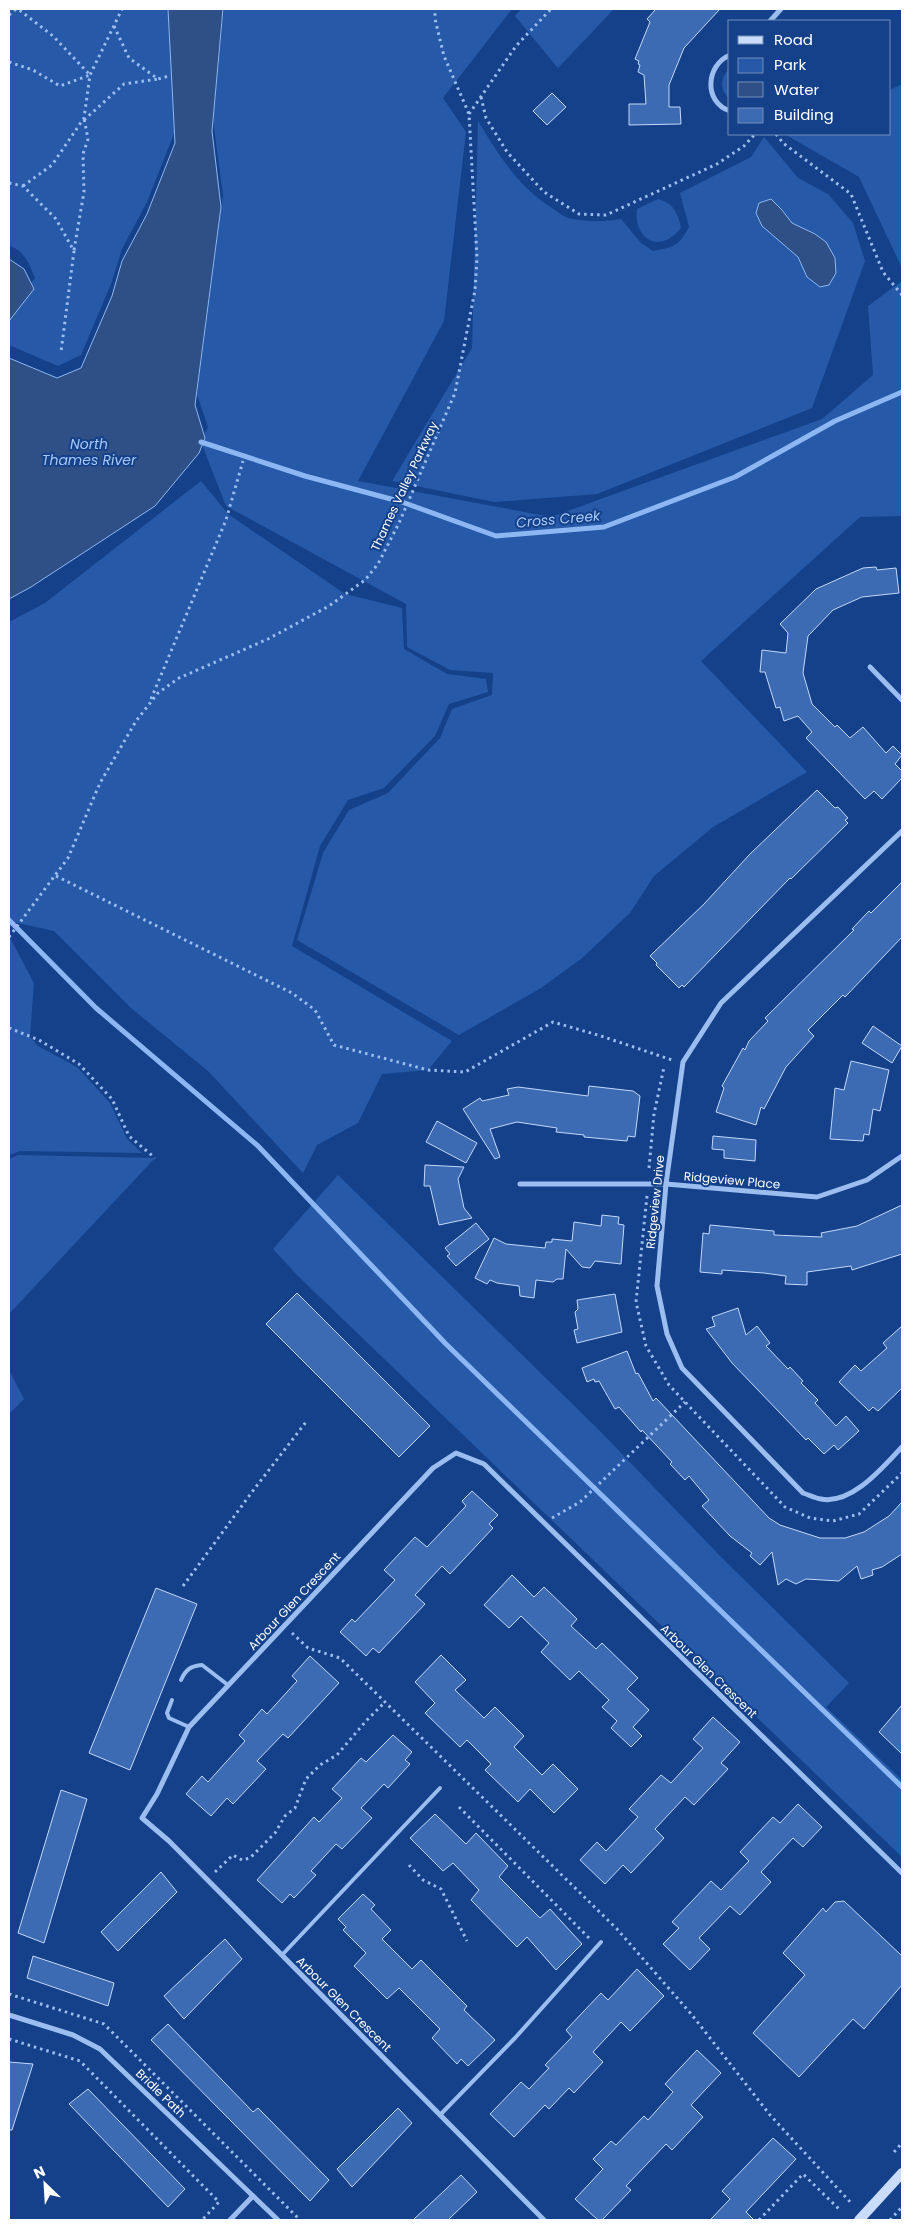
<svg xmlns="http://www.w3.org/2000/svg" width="911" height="2229" font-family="Poppins,sans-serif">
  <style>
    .green { fill: #265aa9 }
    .water { fill: #2f5086; stroke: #8db7f3 }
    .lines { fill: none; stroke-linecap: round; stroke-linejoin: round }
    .stream { stroke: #8db7f3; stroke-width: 5 }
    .building { fill: #3d6bb3; stroke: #c2d9fb }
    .path { stroke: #9bbdef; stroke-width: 3; stroke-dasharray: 2.5 4; stroke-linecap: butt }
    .lane { stroke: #9bbdef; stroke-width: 4 }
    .street { stroke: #9bbdef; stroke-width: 5 }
    .secondary { stroke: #c9dcfb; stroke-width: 10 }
    .labels { text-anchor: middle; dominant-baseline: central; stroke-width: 4; stroke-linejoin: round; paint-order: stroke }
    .street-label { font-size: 12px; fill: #fff; stroke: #14418a }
    .water-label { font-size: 14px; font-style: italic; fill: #a7c7f7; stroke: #14418a }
  </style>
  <rect width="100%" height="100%" fill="#14418a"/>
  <g class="green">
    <path d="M9 9H168L175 131 147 202 122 249 111 284 81 355 58 366 9 345V312L35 278C30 266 24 249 9 246Z"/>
    <path d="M224 9H512L443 98 466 132 444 321 358 481 551 517 822 419 873 375 868 306 902 281V516L860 517 701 661 807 772 713 827 654 876 630 913 581 959 541 988 459 1035 297 940 323 853 349 810 388 793 440 738 452 709 492 695 493 673 450 670 407 647 406 604 226 506 201 442 208 427 197 394 223 195 213 120Z"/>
    <path d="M521 9H614L558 68 515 16Z"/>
    <path d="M730 68V99C719 90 720 77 730 68Z"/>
    <path d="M902 84V268L859 177 788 136 793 134H890V90Z"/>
    <path d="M478 121C498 154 518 187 552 208 557 211 562 216 568 218 586 222 603 222 621 219L641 243 653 251C674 247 679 246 689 227L680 193 751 157 764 137 798 178 828 194 853 223 865 261 812 408 597 494 494 502 392 481 472 348Z"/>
    <path d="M658 199C673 203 678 213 681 228 660 255 633 239 637 209Z"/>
    <path d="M201 481 228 514 345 594 402 608 404 649 447 674 486 679 488 692 449 704 435 736 384 788 348 800 320 846 292 946 452 1041 428 1070 382 1074 358 1123 317 1145 303 1173 208 1071 131 1008 54 931 9 921V622L45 603Z"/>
    <path d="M9 936 34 983 30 1037 38 1046 77 1067 110 1103 127 1139 142 1153 20 1151 9 1155Z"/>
    <path d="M18 1155 155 1158 9 1314V1159Z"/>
    <path d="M338 1175 599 1430 721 1557 849 1683 826 1707 902 1780V1857L298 1276 273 1249Z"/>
    <path d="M9 1370 24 1399 9 1414Z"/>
  </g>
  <g class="water">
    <path d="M168 9H223L212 131 221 207 195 405 205 438 199 453 155 506 31 587 9 599V358L57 378 81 368 112 296 122 261 147 214 175 143Z"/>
    <path d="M771 199 782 210 792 223 815 234 826 242 835 258 836 273 829 285 820 287 807 277 798 257 762 226 756 213 759 203Z"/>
    <path d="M9 259 24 269 34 289 9 321Z"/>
  </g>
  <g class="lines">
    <g class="stream">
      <path d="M201 442 305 476 402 502 496 536 604 527 735 477 835 421 902 392"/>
      <path d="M9 920 96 1008 258 1146 446 1344 902 1787"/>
    </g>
  </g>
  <g class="building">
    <path d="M656 9H720L684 48 669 85V107H680L681 124 629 125V104H646L644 75 638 72 640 65 638 64 639 61 635 59 650 22 647 19Z"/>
    <path d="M552 93 566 107 547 125 533 111Z"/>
    <path d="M876 567 877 570 896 568 899 593 862 597 833 610 808 636 803 673 812 704 835 727 837 725 850 738 863 727 886 753 893 746 902 755 895 764 902 771V778L882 799 874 791 865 799 806 738 812 732 798 716 784 721 780 707 776 708 765 672H760L762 650 786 653 788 633 780 624 816 589 863 568Z"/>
    <path d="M817 790 835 808 838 807 848 818 845 820 848 823 791 879 790 878 684 987 682 985 679 988 656 965 657 963 650 956 704 904 750 854Z"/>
    <path d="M902 882V937L845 997 843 995 808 1030 814 1036 786 1067 764 1109 761 1107 756 1125 716 1112 724 1088 722 1086 743 1048 745 1050 749 1041 768 1021 765 1018 854 930 852 929 869 911 871 913Z"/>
    <path d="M873 1026 902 1046 892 1063 862 1043Z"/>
    <path d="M851 1061 889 1070 880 1111 873 1109 869 1135 864 1134 863 1141 830 1139 835 1088 844 1090Z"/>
    <path d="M589 1086 633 1091 640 1096 635 1137 628 1136 627 1141 584 1137V1135L556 1132 557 1128 517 1122 490 1129 500 1157 495 1159 463 1109 480 1098 482 1101 509 1095 507 1089 518 1087 588 1096Z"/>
    <path d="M437 1121 477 1143 466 1163 426 1142Z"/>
    <path d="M713 1136 756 1140 755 1161 724 1158V1150L712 1149Z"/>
    <path d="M425 1165 464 1167 458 1179 464 1208 472 1218 439 1225 430 1186H424Z"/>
    <path d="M902 1205V1254L852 1270 851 1266 807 1272V1285L785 1284 786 1276 764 1273 722 1270V1274L700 1272 703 1233 709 1234 710 1225 774 1231V1235L822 1237 821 1233 857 1226Z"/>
    <path d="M602 1215 619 1217 618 1224 624 1225 621 1264 595 1261 590 1268 582 1267 566 1249 563 1279H557L553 1282 536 1280 534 1298 520 1296 519 1286 497 1283 490 1280 487 1284 475 1278 494 1238 506 1244 545 1248 546 1242H552V1239L572 1241 574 1222 601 1226Z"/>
    <path d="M476 1223 489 1239 456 1266 447 1256 450 1254 445 1248Z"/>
    <path d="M297 1293 430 1426 399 1457 266 1324Z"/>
    <path d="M615 1294 622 1332 577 1343 574 1330 578 1329 575 1312 578 1309 577 1300Z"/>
    <path d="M738 1308 746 1335 757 1326 770 1343 766 1346 788 1369 790 1367 803 1381 801 1383 818 1400 815 1403 836 1426 846 1416 859 1431 838 1450 834 1445 824 1454 808 1438 806 1440 732 1363 706 1329 715 1326 712 1317Z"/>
    <path d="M902 1326V1388L878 1411 873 1407 869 1411 839 1382 855 1365 861 1371 887 1348 883 1343Z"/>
    <path d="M627 1351 636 1374 638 1373 653 1401 656 1398 769 1518 780 1525 820 1538H845L864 1532 889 1516 902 1502V1554L882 1567 872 1570 873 1575 861 1579 857 1566 839 1581 806 1579 796 1584 786 1579 778 1585 772 1552 760 1565 750 1556 752 1553 730 1536 702 1506 709 1500 689 1476 685 1480 670 1464 672 1462 642 1430 641 1432 619 1407 615 1409 599 1381 595 1382 594 1379 587 1382 582 1368Z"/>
    <path d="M472 1491 498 1515 489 1524 493 1528 450 1574 442 1566 415 1595 425 1604 379 1653 373 1648 366 1656 340 1632 352 1619 355 1622 395 1580 384 1570 415 1537 427 1547 466 1506 462 1501Z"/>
    <path d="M512 1575 534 1597 544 1587 577 1619 571 1626 596 1649 602 1643 638 1678 627 1689 649 1710 633 1727 642 1736 631 1747 611 1728 617 1721 602 1707 609 1700 579 1671 570 1680 541 1652 549 1643 521 1616 509 1628 484 1605Z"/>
    <path d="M156 1588 197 1604 130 1770 89 1753Z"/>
    <path d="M441 1655 466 1680 455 1690 484 1718 495 1707 524 1736 514 1747 542 1775 553 1764 578 1789 554 1813 530 1789 518 1802 485 1770 491 1764 467 1740 460 1747 425 1713 435 1703 415 1682Z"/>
    <path d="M310 1656 339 1683 288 1738 283 1734 257 1761 266 1769 233 1804 227 1798 211 1816 186 1794 202 1776 208 1782 245 1741 239 1735 262 1709 267 1714 297 1681 292 1676Z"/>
    <path d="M902 1705V1754L879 1732Z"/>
    <path d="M713 1717 740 1742 721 1763 728 1769 694 1805 685 1797 655 1829 664 1838 631 1873 623 1865 605 1884 580 1860 597 1842 606 1851 638 1817 629 1809 661 1775 671 1783 703 1748 693 1739Z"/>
    <path d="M393 1735 412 1752 405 1760 410 1764 388 1788 384 1784 361 1808 372 1818 342 1849 336 1844 311 1871 316 1875 294 1898 290 1894 282 1903 257 1880 314 1817 319 1822 342 1798 332 1789 361 1758 366 1762Z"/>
    <path d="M61 1790 87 1799 44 1943 18 1933Z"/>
    <path d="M798 1804 822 1827 803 1847 793 1838 761 1872 771 1882 740 1915 730 1906 699 1938 710 1949 690 1970 663 1944 679 1928 672 1922 711 1881 721 1890 749 1861 740 1852 773 1817 780 1823Z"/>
    <path d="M435 1814 466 1844 476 1833 508 1866 499 1877 540 1918 550 1909 582 1944 556 1970 527 1937 517 1947 471 1900 479 1890 453 1863 443 1871 410 1838Z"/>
    <path d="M161 1872 177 1892 118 1951 101 1932Z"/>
    <path d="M363 1894 375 1905 371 1909 391 1930 382 1939 412 1969 421 1960 467 2006 464 2010 495 2040 468 2066 461 2059 457 2064 432 2038 440 2029 399 1988 387 1999 354 1966 366 1953 343 1930 346 1927 338 1919Z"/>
    <path d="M844 1901 902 1956V1985L864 2029 853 2019 799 2077 753 2033 805 1975 783 1953 823 1908 826 1912 835 1902Z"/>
    <path d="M225 1939 242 1959 184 2019 164 1996Z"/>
    <path d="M33 1956 114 1983 108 2006 27 1978Z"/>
    <path d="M637 1969 664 1996 630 2031 621 2022 593 2052 603 2062 574 2093 569 2088 549 2109 545 2105 514 2137 490 2114 521 2082 529 2089 549 2068 545 2065 572 2037 566 2030 601 1993 608 2000Z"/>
    <path d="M168 2024 253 2112 258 2108 329 2180 310 2201 151 2040Z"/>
    <path d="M697 2050 721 2073 691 2105 703 2117 672 2150 666 2144 626 2186 631 2190 602 2220H598L575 2199 603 2169 593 2159 611 2141 616 2145 644 2116 648 2120 673 2092 665 2084Z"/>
    <path d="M9 2062 33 2064 12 2130H9Z"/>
    <path d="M88 2089 185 2189 168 2207 69 2104Z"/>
    <path d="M398 2108 412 2123 352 2187 337 2169Z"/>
    <path d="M773 2138 796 2159 746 2212 754 2220H710L730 2199 722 2191Z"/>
    <path d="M461 2175 477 2192 448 2220H413Z"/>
  </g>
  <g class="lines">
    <g class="path">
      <path d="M9 15 16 9"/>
      <path d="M114 26 129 58 158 79 169 76"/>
      <path d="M9 62 33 70 60 86 90 75 53 36 18 9"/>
      <path d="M481 97 486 118 507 152 544 192 579 214 606 215 717 164 744 146 755 134"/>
      <path d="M469 114 516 46 551 9"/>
      <path d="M84 120 124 84 158 79"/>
      <path d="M776 134 783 143 851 194 883 272 902 295"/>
      <path d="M9 183 23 186 56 219 74 251 61 352"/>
      <path d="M23 186 52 165 84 118 90 75 122 9"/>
      <path d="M74 250 84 192 83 154 88 139 84 118"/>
      <path d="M151 699 226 520 243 461"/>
      <path d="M56 876 292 993 315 1010 334 1045 428 1070 465 1072 553 1022 601 1036 672 1060"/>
      <path d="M9 937 68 858 100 783 136 721 158 693 179 678 268 639 329 606 365 580 378 564 399 523 455 393 475 290 477 258 469 114 444 56 435 19V9"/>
      <path d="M9 1028 39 1040 79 1064 112 1099 129 1136 155 1158"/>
      <path d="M649 1168 654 1114 664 1067"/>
      <path d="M647 1196 636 1302 646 1346 669 1385 685 1402 785 1507 810 1518 833 1521 859 1514 902 1473"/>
      <path d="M552 1518 580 1502 685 1402"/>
      <path d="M183 1586 255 1488 306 1422"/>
      <path d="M292 1633 308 1648 340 1658 617 1929 692 2015 770 2115 852 2204"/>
      <path d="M459 1807 590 1939"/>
      <path d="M409 1865 423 1880 441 1889 467 1941"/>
      <path d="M215 1872 233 1855 242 1860 250 1858 275 1833 285 1816 295 1808 306 1779 320 1765 337 1755 366 1721 385 1702"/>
      <path d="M9 1994 104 2024 300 2220"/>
      <path d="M9 2039 80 2061 219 2202 202 2220"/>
      <path d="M894 2152 902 2143"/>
      <path d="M759 2220 803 2174 839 2209"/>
      <path d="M890 2220 902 2207"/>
    </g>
    <g class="lane">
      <path d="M181 1680C186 1669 191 1666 202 1665L228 1685"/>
      <path d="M172 1700 167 1713 169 1718 189 1727"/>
      <path d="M282 1955 440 1788"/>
      <path d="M440 2115 515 2038 601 1942"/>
    </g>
    <g class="street">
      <path d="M770 21 781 9"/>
      <path d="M730 55C706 65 703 102 730 111"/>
      <path d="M870 667 902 700"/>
      <path d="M902 831 721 1003 683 1062 666 1184 657 1286 667 1334 682 1368 803 1493C809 1495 815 1498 821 1499 852 1505 883 1467 902 1447"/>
      <path d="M520 1184H666L817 1197 867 1180 902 1156"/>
      <path d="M9 2015 73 2035 100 2049 278 2220"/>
      <path d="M230 2220 253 2196"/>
      <path d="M544 2220 169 1841 142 1818 157 1794 189 1727 433 1468 456 1453 484 1464 902 1873"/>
    </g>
    <path class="secondary" d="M859 2220 902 2173"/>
  </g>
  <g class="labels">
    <g class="street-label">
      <text transform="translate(404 486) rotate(-65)">Thames Valley Parkway</text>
      <text transform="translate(732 1180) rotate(5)">Ridgeview Place</text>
      <text transform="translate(655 1202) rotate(-84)">Ridgeview Drive</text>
      <text transform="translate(294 1601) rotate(-47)">Arbour Glen Crescent</text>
      <text transform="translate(709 1671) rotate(44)">Arbour Glen Crescent</text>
      <text transform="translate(344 2004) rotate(45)">Arbour Glen Crescent</text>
      <text transform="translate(161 2093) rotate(44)">Bridle Path</text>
    </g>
    <g class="water-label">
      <text x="89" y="444">North<tspan x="89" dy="16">Thames River</tspan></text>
      <text transform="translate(558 519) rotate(-5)">Cross Creek</text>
    </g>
  </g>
  <rect width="911" height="2229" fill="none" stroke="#ffffff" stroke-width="20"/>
  <rect x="728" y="20" width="162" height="115" fill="#14418a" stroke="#728db9"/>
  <rect x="738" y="36" width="25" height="8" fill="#c9dcfb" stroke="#728db9"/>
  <text x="774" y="45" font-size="15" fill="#ffffff">Road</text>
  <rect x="738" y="58" width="25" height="15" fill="#265aa9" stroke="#728db9"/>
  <text x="774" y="70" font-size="15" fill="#ffffff">Park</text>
  <rect x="738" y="82" width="25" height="15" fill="#2f5086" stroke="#728db9"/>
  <text x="774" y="95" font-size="15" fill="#ffffff">Water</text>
  <rect x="738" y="108" width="25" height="15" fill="#3d6bb3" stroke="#728db9"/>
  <text x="774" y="120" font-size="15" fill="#ffffff">Building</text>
  <g transform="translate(45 2184) rotate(335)" stroke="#14418a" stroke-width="4" paint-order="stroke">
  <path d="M0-4L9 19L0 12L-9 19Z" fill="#ffffff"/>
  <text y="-8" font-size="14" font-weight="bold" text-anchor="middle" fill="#ffffff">N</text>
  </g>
</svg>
